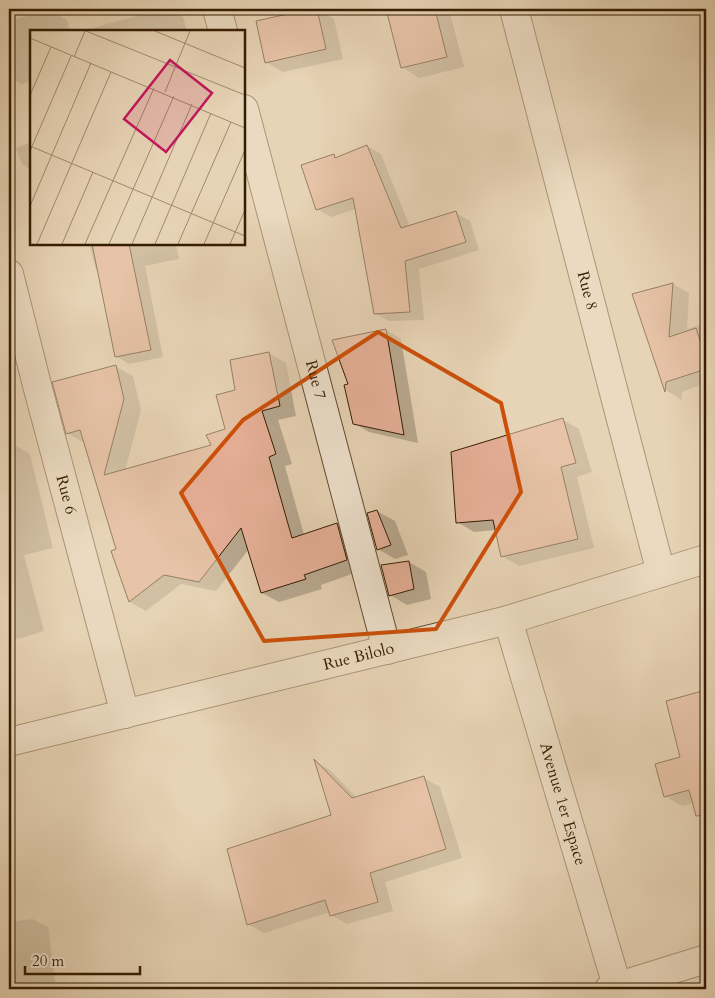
<svg xmlns="http://www.w3.org/2000/svg" width="715" height="998" font-family="Cardo,serif">
  <style>
    .shadow { fill: #0003 }
    .building { fill: #e6b098; stroke: #351d01 }
    .lines { fill: none; stroke-linecap: round; stroke-linejoin: round }
    .minor-casing { stroke: #624a2e; stroke-width: 30 }
    .minor { stroke: #efe2cf; stroke-width: 28 }
    .marked { fill: none; stroke: #cd500a; stroke-width: 4; stroke-linejoin: round }
    .labels { text-anchor: middle; dominant-baseline: central; stroke-width: 5; stroke-linejoin: round; paint-order: stroke }
    .street-label { font-size: 16px; fill: #351d01; stroke: #efe2cf }
    .inset-road { fill: none; stroke: #a08a6d; stroke-width: 1 }
    .view { fill: #c2185b; fill-opacity: 0.15; stroke: #c2185b; stroke-width: 2.5 }
    .inset-edge { fill: none; stroke: #351d01; stroke-width: 2.5 }
  </style>
  <rect width="100%" height="100%" fill="#e7d3b5"/>
  <filter id="stains"><feTurbulence type="fractalNoise" baseFrequency=".004" numOctaves="4"/><feColorMatrix values="0 0 0 0 .2 0 0 0 0 .09 0 0 0 0 .02 0 0 0 .5 -.17"/></filter>
  <radialGradient id="worn" r=".72"><stop offset=".6" stop-color="#630" stop-opacity="0"/><stop offset="1" stop-color="#630" stop-opacity=".3"/></radialGradient>
  <g class="shadow">
    <path d="M162 9H168L183 17 187 31H82Z"/>
    <path d="M316 9 334 19 343 59 283 72 266 62 257 22Z"/>
    <path d="M387 9H449L464 67 419 78 402 67Z"/>
    <path d="M50 10 67 20 70 31H31V82L21 84 9 77V21Z"/>
    <path d="M31 142V170L22 164 16 148Z"/>
    <path d="M367 146 381 154 410 227 456 213 470 221 479 250 419 269 424 320 389 321 375 313 356 209 331 217 317 209 333 156 338 158Z"/>
    <path d="M89 244H176L179 259 145 266 163 357 129 364 116 356 99 272 96 270Z"/>
    <path d="M673 284 689 293 687 329 706 323V383L682 392V400L667 391 633 295Z"/>
    <path d="M386 330 401 339 418 443 369 432 354 423 349 385Z"/>
    <path d="M269 353 286 363 296 416 278 420 292 464 285 466 304 535 337 524 354 534 363 570 321 585 322 589 279 602 262 593 249 549 216 591 181 584 146 611 130 602 113 551 118 550 84 443 67 433 116 367 133 376 141 410 125 471 212 446 227 430 237 391Z"/>
    <path d="M563 420 579 429 592 472 577 477 594 548 519 566 502 556 496 530 474 532 457 522Z"/>
    <path d="M10 442 30 454 53 548 24 555 44 631 18 639 9 634V443Z"/>
    <path d="M377 511 395 521 408 555 395 559 378 549Z"/>
    <path d="M409 562 426 572 431 599 407 605 390 595Z"/>
    <path d="M706 691V799L682 806 665 796 682 758 667 701Z"/>
    <path d="M316 762 330 770 357 798 424 778 440 787 462 858 385 882 393 911 347 924 331 915 330 912 264 933 248 924 332 816Z"/>
    <path d="M33 919 48 927 56 989H9V922Z"/>
  </g>
  <g class="building">
    <path d="M310 9H317L326 49 265 63 256 21Z"/>
    <path d="M386 9H435L447 57 401 68Z"/>
    <path d="M367 145 401 228 456 211 466 242 405 261 410 312 374 314 353 198 316 210 301 165 334 154 335 158Z"/>
    <path d="M92 244H129L151 350 115 357Z"/>
    <path d="M673 283 669 337 696 328 706 359V369L666 382 665 392 632 294Z"/>
    <path d="M386 329 404 435 353 424 344 385 348 384 332 340Z"/>
    <path d="M269 352 280 406 262 411 276 454 269 457 292 538 337 523 347 560 304 575 306 579 261 593 241 528 199 582 164 575 129 602 111 551 116 549 80 430 66 434 52 382 116 365 124 399 104 475 211 445 206 435 225 429 216 395 235 390 230 360Z"/>
    <path d="M563 418 576 463 561 467 578 539 501 557 493 520 456 523 451 452Z"/>
    <path d="M377 510 391 545 377 550 367 513Z"/>
    <path d="M409 561 414 589 389 596 381 565Z"/>
    <path d="M706 690V815L696 816 689 790 664 797 655 764 680 757 666 701Z"/>
    <path d="M314 759 352 798 424 776 446 849 370 873 378 902 330 916 325 900 247 925 227 849 331 815Z"/>
  </g>
  <g class="lines">
    <g class="minor-casing">
      <g id="minor">
        <path d="M217 9 223 31"/>
        <path id="s1" d="M514 9 661 573"/>
        <path id="s2" d="M244 109 387 650"/>
        <path id="s3" d="M9 274 38 389 125 714"/>
        <path id="s4" d="M508 620 618 989"/>
        <path id="s5" d="M9 742 508 620 706 559"/>
        <path d="M609 989 706 959"/>
      </g>
    </g>
    <use href="#minor" class="minor"/>
  </g>
  <path d="M0 0H715V998H0ZM378 332 501 403 521 492 436 629 264 641 181 493 243 420Z" fill="#e7d3b5" fill-opacity=".55" fill-rule="evenodd"/>
  <path class="marked" d="M378 332 501 403 521 492 436 629 264 641 181 493 243 420Z"/>
  <g class="labels">
    <g class="street-label">
      <text stroke="none"><textPath href="#s1" startOffset="291">Rue 8</textPath></text>
      <text stroke="none"><textPath href="#s2" startOffset="280">Rue 7</textPath></text>
      <text stroke="none"><textPath href="#s3" startOffset="228">Rue 6</textPath></text>
      <text stroke="none"><textPath href="#s5" startOffset="360">Rue Bilolo</textPath></text>
      <text stroke="none"><textPath href="#s4" startOffset="192">Avenue 1er Espace</textPath></text>
    </g>
  </g>
  <g transform="translate(30 30)">
    <rect width="215" height="215" fill="#e7d3b5"/>
    <path class="inset-road" d="M56 1 215 65M125 1 215 38M0 8 215 98M44 27 55 1M135 62 160 1M0 65 21 17M0 116 215 206M0 121 41 26M0 176 61 33M7 214 81 42M32 214 63 142M55 214 124 58M79 214 144 66M102 214 162 74M125 214 181 83M148 214 201 92M174 214 215 120M200 214 215 180"/>
    <path class="view" d="M140 30 182 63 136 122 94 89Z"/>
    <rect width="215" height="215" class="inset-edge"/>
  </g>
  <rect width="715" height="998" fill="none" stroke="#e7d3b5" stroke-width="30"/>
  <rect x="10" y="10" width="695" height="978" fill="none" stroke="#351d01" stroke-width="2.5"/>
  <rect x="15" y="15" width="685" height="968" fill="none" stroke="#351d01"/>
  <path d="M25 966v8h115v-8" fill="none" stroke="#351d01" stroke-width="2.5"/>
  <text x="32" y="966" font-size="15" fill="#351d01" stroke="#efe2cf" stroke-width="4" paint-order="stroke">20 m</text>
  <rect width="100%" height="100%" filter="url(#stains)"/>
  <rect width="100%" height="100%" fill="url(#worn)"/>
</svg>
